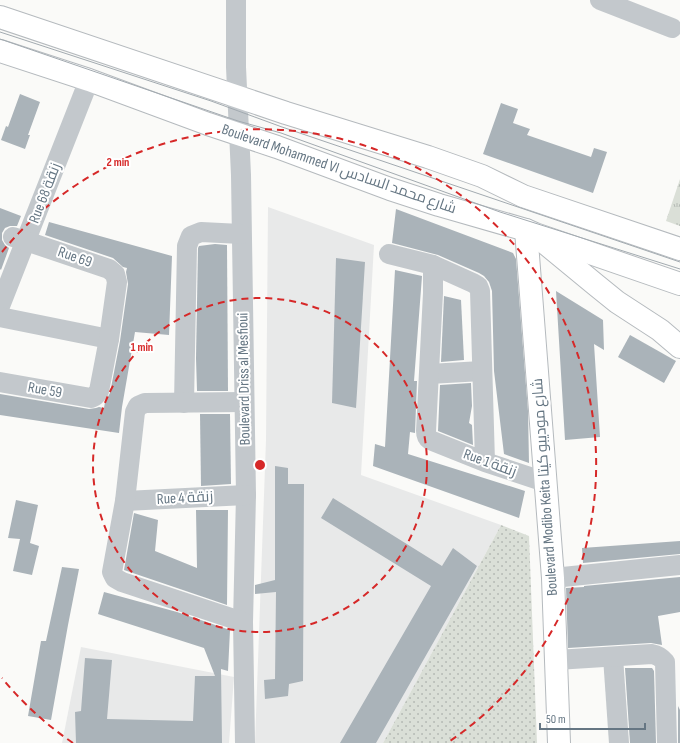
<svg xmlns="http://www.w3.org/2000/svg" width="680" height="743" font-family="'Sofia Sans Condensed',Cairo,sans-serif">
  <style>
    .built { fill: #e8e9e9 }
    .grass { fill: url(#grass-dots) }
    .park { fill: url(#park-tufts) }
    .building { fill: #aab3b9 }
    .lines { fill: none; stroke-linecap: round; stroke-linejoin: round }
    .major-casing { stroke: #b5babe; stroke-width: 24 }
    .minor { stroke: #c3c8cc; stroke-width: 20 }
    .major { stroke: #fff; stroke-width: 22 }
    .tram { stroke: #a2aab0; stroke-width: 1 }
    .ring { fill: none; stroke: #d62828; stroke-width: 2; stroke-dasharray: 7 5 }
    .labels { text-anchor: middle; dominant-baseline: central; stroke-width: 4; stroke-linejoin: round; paint-order: stroke }
    .street-label { font-size: 15px; fill: #657683; stroke: #fff }
    .centre { fill: #d62828; stroke: #fff; stroke-width: 2 }
    .ring-label { font-size: 12px; text-anchor: middle; font-weight: bold; fill: #d62828; stroke: #fff; stroke-width: 4; stroke-linejoin: round; paint-order: stroke }
  </style>
  <defs>
    <pattern id="grass-dots" width="8" height="8" patternUnits="userSpaceOnUse"><rect width="8" height="8" fill="#dadfd7"/><path d="M2 2h.1M6 6h.1" fill="none" stroke="#b4b9b4" stroke-width="1.8" stroke-linecap="round"/></pattern>
    <pattern id="park-tufts" width="24" height="20" patternUnits="userSpaceOnUse"><rect width="24" height="20" fill="#dadfd7"/><path d="M3 7l-1-3M5 7V3M7 7l1-3M15 17l-1-3M17 17v-4M19 17l1-3" fill="none" stroke="#b4b9b4"/></pattern>
  </defs>
  <rect width="100%" height="100%" fill="#fafaf8"/>
  <g class="built">
    <path d="M268 207 374 245 361 475 501 525 383 743H255L266 440Z"/>
    <path d="M81 647 234 677 229 743H62Z"/>
  </g>
  <path class="grass" d="M501 525 529 536 537 743H383Z"/>
  <path class="park" d="M680 179V226L666 221Z"/>
  <g class="building">
    <path d="M20 94 40 102 28 135H30L25 149 1 140 6 126 8 127Z"/>
    <path d="M501 103 518 109 513 123 530 129 527 135 591 157 594 148 607 152 593 193 483 154Z"/>
    <path d="M0 208 21 216 17 226H10L5 228 2 233V240L5 245 9 248 1 270 0 269Z"/>
    <path d="M396 209 513 253 516 259 528 411 529 463 504 454 494 371 492 291 489 282 484 276 479 273 438 255 392 243Z"/>
    <path d="M49 222 172 256 169 335 135 332 122 407 119 433 0 415V394L89 409 96 408 99 407 104 408 105 402 110 393 120 341 128 284 126 272 127 268 123 267 113 258 45 235Z"/>
    <path d="M215 244 227 245 228 391H197L196 358 198 248 199 246Z"/>
    <path d="M336 258 365 262 356 408 332 403Z"/>
    <path d="M395 270 422 276 414 381H417L415 433 410 432 408 454 525 491 519 518 373 466 375 444 385 447Z"/>
    <path d="M556 291 603 320 604 350 594 344 600 437 565 440Z"/>
    <path d="M444 296 461 300 464 360 441 362Z"/>
    <path d="M630 335 676 361 664 383 618 357Z"/>
    <path d="M471 383 472 406 469 423 472 425 473 445 438 431 440 385Z"/>
    <path d="M200 414H230L231 484 201 486Z"/>
    <path d="M275 466 288 468V484H304L303 681 289 684 288 696 265 699 264 680 275 679 276 592 255 594V585L275 580Z"/>
    <path d="M333 498 442 566 453 548 477 566 376 743H340L431 586 321 518Z"/>
    <path d="M16 500 38 505 30 543 39 546 32 575 13 571 20 539 8 538Z"/>
    <path d="M196 510H228L227 605 124 570 134 513 158 520 155 551 197 568Z"/>
    <path d="M680 541V554L583 563 582 548Z"/>
    <path d="M62 567 79 569 68 625 51 720 28 716 41 641H46Z"/>
    <path d="M680 577V612L658 616 662 645 651 643 568 648 566 588 584 587V586Z"/>
    <path d="M104 592 177 612 230 630 228 671 221 669 222 743H76L75 712 81 711 85 658 112 660 107 719 193 721 195 676H215L204 648 98 614Z"/>
    <path d="M625 668H652L654 671 656 743H630Z"/>
    <path d="M678 706 680 710V743H678Z"/>
  </g>
  <g class="lines">
    <g class="major-casing">
      <g id="major">
        <path d="M0 17 286 113 428 157 482 176 523 196 680 249"/>
        <path d="M0 51 89 80 208 124 277 147 390 189 439 205 526 230 535 234 680 284"/>
        <path d="M526 230 553 578 559 743"/>
        <path d="M545 243 596 285 617 302 660 330 680 347"/>
      </g>
    </g>
    <g class="minor">
      <path d="M236 0V67L241 175 246 495 243 622 245 743"/>
      <path d="M600 0 672 28"/>
      <path d="M389 254 433 265"/>
      <path d="M0 306 89 80"/>
      <path d="M0 317 109 339"/>
      <path d="M429 374 482 371"/>
      <path d="M0 382 91 398 95 396 99 391 109 339 117 282 115 274 109 269 26 241 13 237"/>
      <path d="M184 403 187 246 191 236 201 232 241 234"/>
      <path d="M485 462 480 291 478 286 473 283 433 265V293L426 431C426 435 427 438 430 440L485 462 545 482"/>
      <path d="M125 501 246 495"/>
      <path d="M553 578 680 565"/>
      <path d="M243 622 122 582 115 578 112 572 125 501 135 412 138 406 145 403 244 402"/>
      <path d="M613 657 619 743"/>
      <path d="M556 660 652 654C658 655 661 657 665 662L667 743"/>
    </g>
    <use href="#major" class="major"/>
    <g class="tram">
      <path d="M0 32 211 101 282 127 680 262"/>
      <path d="M0 39 238 121 281 133 500 212 680 269"/>
    </g>
  </g>
  <g class="ring">
    <circle cx="260" cy="465" r="167"/>
    <path d="M73 743A335 335 0 0 1 2 678M2 252A335 335 0 1 1 447 743"/>
  </g>
  <g class="labels">
    <g class="street-label">
      <text transform="translate(339 169) rotate(19)">Boulevard Mohammed VI شارع محمد السادس</text>
      <text transform="translate(45 193) rotate(-69)">Rue 68 زنقة</text>
      <text transform="translate(75 257) rotate(19)">Rue 69</text>
      <text transform="translate(244 379) rotate(-91)">Boulevard Driss al Mesfioui</text>
      <text transform="translate(45 390) rotate(10)">Rue 59</text>
      <text transform="translate(490 463) rotate(20)">Rue 1 زنقة</text>
      <text transform="translate(545 487) rotate(-94)">Boulevard Modibo Keita شارع موديبو كيتا</text>
      <text transform="translate(185 498) rotate(-3)">Rue 4 زنقة</text>
    </g>
  </g>
  <circle cx="260" cy="465" r="6" class="centre"/>
  <g class="ring-label">
    <text x="118" y="166">2 min</text>
    <text x="142" y="351">1 min</text>
  </g>
  <path d="M540 723v6h105v-6" fill="none" stroke="#657683" stroke-width="2"/>
  <text x="546" y="723" font-size="12" fill="#657683" stroke="#ffffff" stroke-width="3" paint-order="stroke">50 m</text>
</svg>
